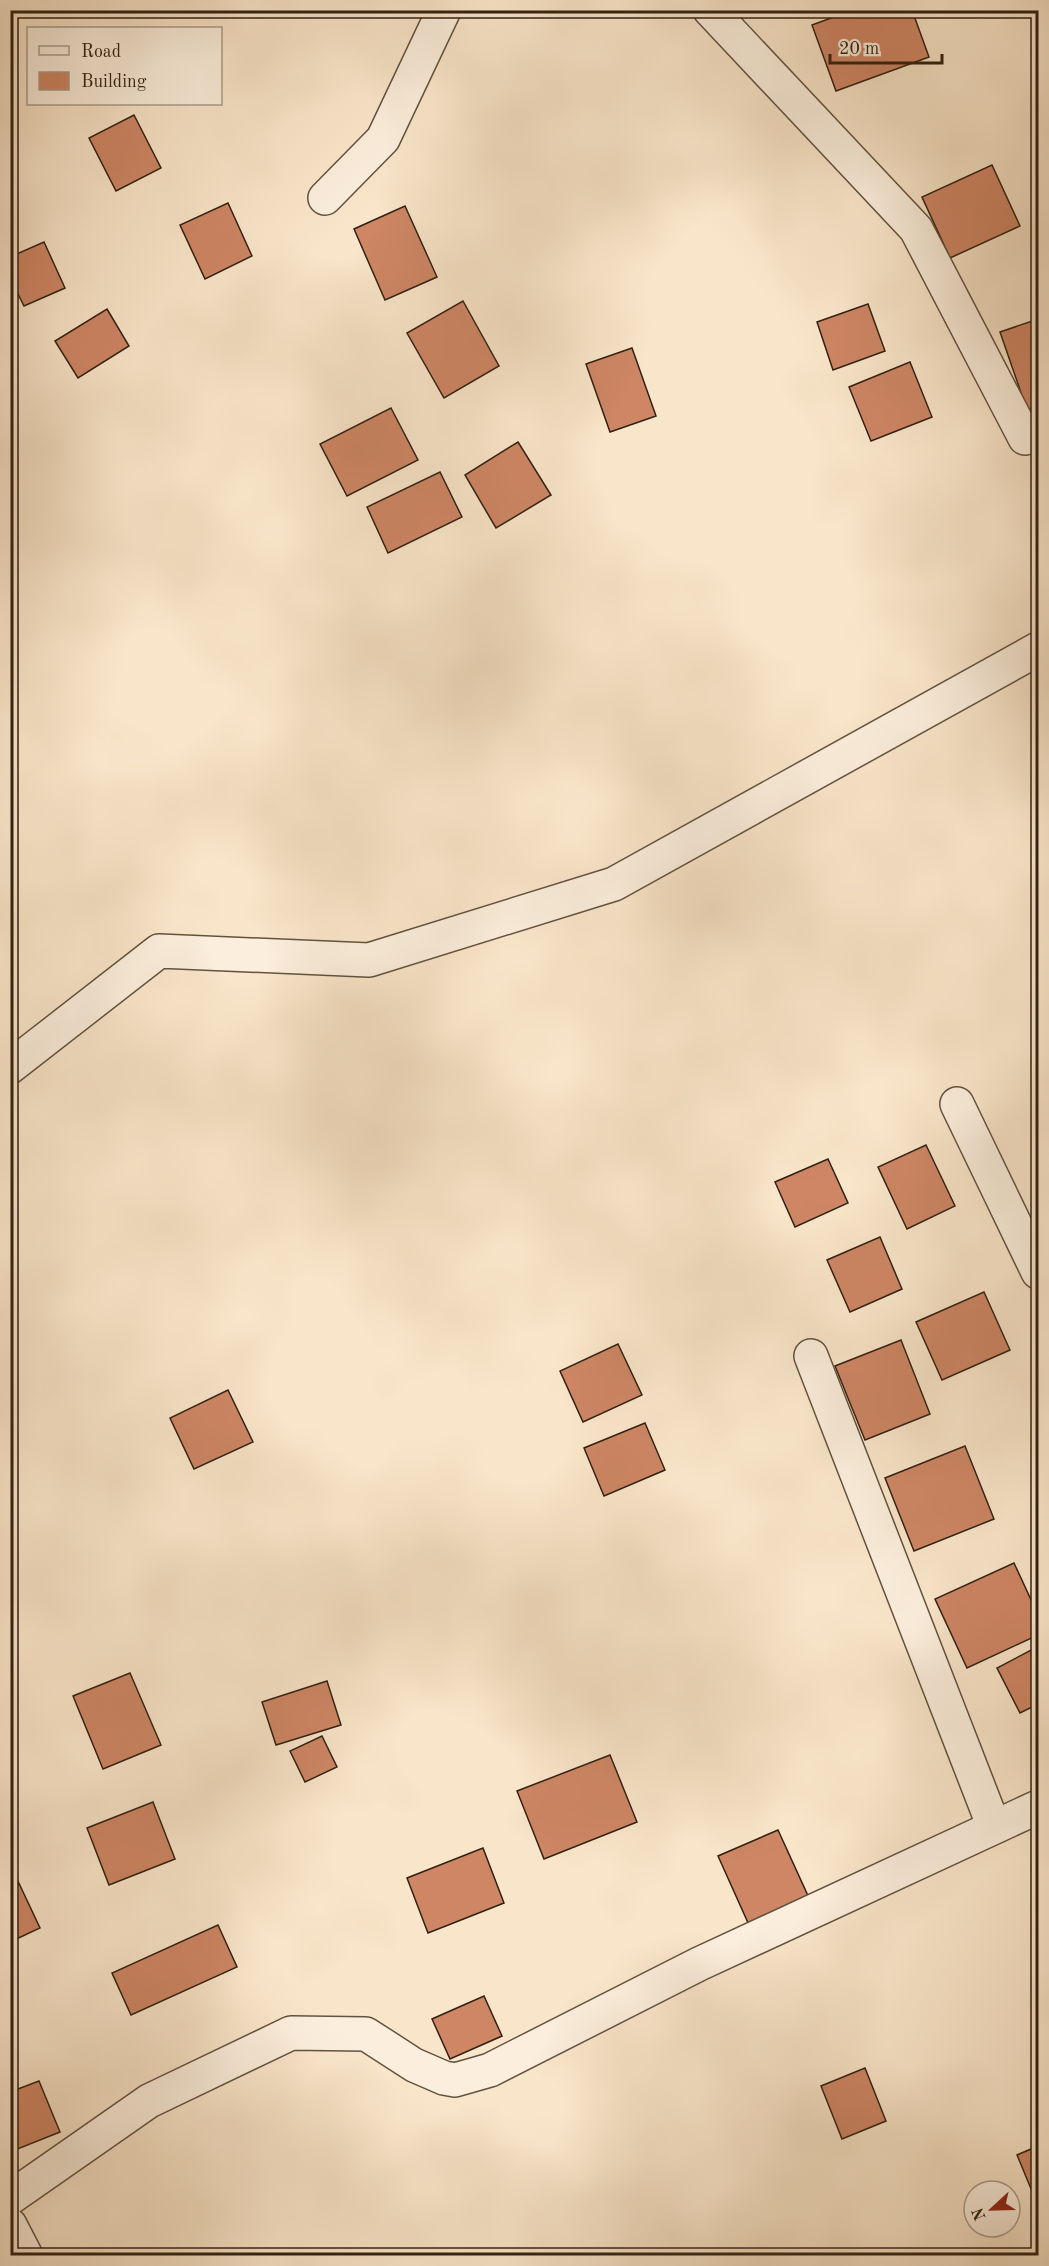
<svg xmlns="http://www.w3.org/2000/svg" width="1049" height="2266" font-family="'Old Standard TT',serif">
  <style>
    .building { fill: #ce8665; stroke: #302112; stroke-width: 1.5 }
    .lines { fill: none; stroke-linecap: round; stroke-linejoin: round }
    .minor-casing { stroke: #625240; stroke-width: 36 }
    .minor { stroke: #fbeedc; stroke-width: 33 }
  </style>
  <rect width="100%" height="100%" fill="#f9e5c9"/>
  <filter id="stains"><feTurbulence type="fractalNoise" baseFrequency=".00333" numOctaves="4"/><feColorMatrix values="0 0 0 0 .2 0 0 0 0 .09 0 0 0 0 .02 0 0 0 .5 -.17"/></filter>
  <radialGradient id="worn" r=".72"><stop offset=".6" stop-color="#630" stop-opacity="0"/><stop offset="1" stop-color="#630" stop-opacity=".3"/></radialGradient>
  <g class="building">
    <path d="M853 10H912L929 57 836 91 812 25Z"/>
    <path d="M134 115 161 168 116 191 89 138Z"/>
    <path d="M992 165 1020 226 950 258 922 197Z"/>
    <path d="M228 203 252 256 205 279 180 225Z"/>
    <path d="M405 206 437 277 385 300 354 229Z"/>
    <path d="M44 242 65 288 24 306 10 278V257Z"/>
    <path d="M463 301 499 366 444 398 407 333Z"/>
    <path d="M868 304 885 351 833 370 817 322Z"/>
    <path d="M107 309 129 346 78 378 55 341Z"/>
    <path d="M1038 319V406L1027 410 1000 332Z"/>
    <path d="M632 348 656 416 610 432 586 364Z"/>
    <path d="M910 362 932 417 871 441 849 387Z"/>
    <path d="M391 408 418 460 347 496 320 444Z"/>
    <path d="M518 442 551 495 496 528 465 475Z"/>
    <path d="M440 472 462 517 388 553 367 507Z"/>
    <path d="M926 1145 955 1206 907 1229 878 1167Z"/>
    <path d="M828 1159 848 1203 795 1227 775 1182Z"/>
    <path d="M880 1237 902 1289 850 1312 827 1260Z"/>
    <path d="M984 1292 1010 1350 942 1380 916 1322Z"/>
    <path d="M901 1340 930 1414 865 1440 835 1366Z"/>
    <path d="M618 1344 642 1395 583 1422 560 1371Z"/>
    <path d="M228 1390 253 1442 194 1469 170 1418Z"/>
    <path d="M645 1423 665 1470 604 1496 584 1448Z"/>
    <path d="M965 1446 994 1519 914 1551 885 1478Z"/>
    <path d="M1014 1563 1038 1615V1635L967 1668 935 1599Z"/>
    <path d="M1037 1647 1038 1704 1020 1713 997 1668Z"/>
    <path d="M130 1673 161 1745 103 1769 73 1696Z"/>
    <path d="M327 1681 341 1725 276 1745 262 1702Z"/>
    <path d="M322 1736 337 1767 305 1782 290 1751Z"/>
    <path d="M610 1755 637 1822 544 1859 517 1791Z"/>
    <path d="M153 1802 175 1859 109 1885 87 1828Z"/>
    <path d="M778 1830 809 1898 749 1925 718 1856Z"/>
    <path d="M483 1848 504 1903 428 1933 407 1878Z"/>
    <path d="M16 1877 40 1928 10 1942V1879Z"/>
    <path d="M218 1925 237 1967 131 2015 112 1973Z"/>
    <path d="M484 1996 502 2036 450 2059 432 2019Z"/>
    <path d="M865 2068 886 2121 842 2139 821 2086Z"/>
    <path d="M39 2081 60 2132 10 2152V2092Z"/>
    <path d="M1038 2146V2194L1034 2196 1017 2155Z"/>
  </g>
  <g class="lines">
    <g class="minor-casing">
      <g id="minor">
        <path d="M710 10 916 229 1025 438 1038 433"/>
        <path d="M325 198 383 139 444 10"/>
        <path d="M10 1067 159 951 369 960 614 884 1038 649"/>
        <path d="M957 1104 1038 1272"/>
        <path d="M811 1356 994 1827"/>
        <path d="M10 2198 149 2101 291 2033 366 2034 414 2065 444 2078 455 2080 490 2070 699 1964 1038 1807"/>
        <path d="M10 2225 26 2256"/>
      </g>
    </g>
    <use href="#minor" class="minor"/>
  </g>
  <rect width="1049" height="2266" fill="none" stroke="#f9e5c9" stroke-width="36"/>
  <rect x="12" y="12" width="1025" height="2242" fill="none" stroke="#302112" stroke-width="3"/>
  <rect x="18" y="18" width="1013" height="2230" fill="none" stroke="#302112" stroke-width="1.5"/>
  <rect x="27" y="27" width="195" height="78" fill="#fbeedc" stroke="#aa9c8b" stroke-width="1.5"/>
  <rect x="39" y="46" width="30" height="9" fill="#fbeedc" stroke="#aa9c8b" stroke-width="1.5"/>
  <text x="81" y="57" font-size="18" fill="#302112">Road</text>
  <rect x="39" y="72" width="30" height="18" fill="#ce8665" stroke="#aa9c8b" stroke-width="1.5"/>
  <text x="81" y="87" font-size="18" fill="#302112">Building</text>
  <g transform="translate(992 2209) rotate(248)"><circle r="28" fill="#fbeedc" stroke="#aa9c8b" stroke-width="1.5"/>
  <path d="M0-4.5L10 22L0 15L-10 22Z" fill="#8f2418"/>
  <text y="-9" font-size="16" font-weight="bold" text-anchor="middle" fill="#302112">N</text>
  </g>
  <path d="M830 54v9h112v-9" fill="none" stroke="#302112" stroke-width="3"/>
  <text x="839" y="54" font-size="18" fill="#302112" stroke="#fbeedc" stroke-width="4.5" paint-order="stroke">20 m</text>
  <rect width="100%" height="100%" filter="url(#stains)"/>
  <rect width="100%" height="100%" fill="url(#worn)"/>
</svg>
